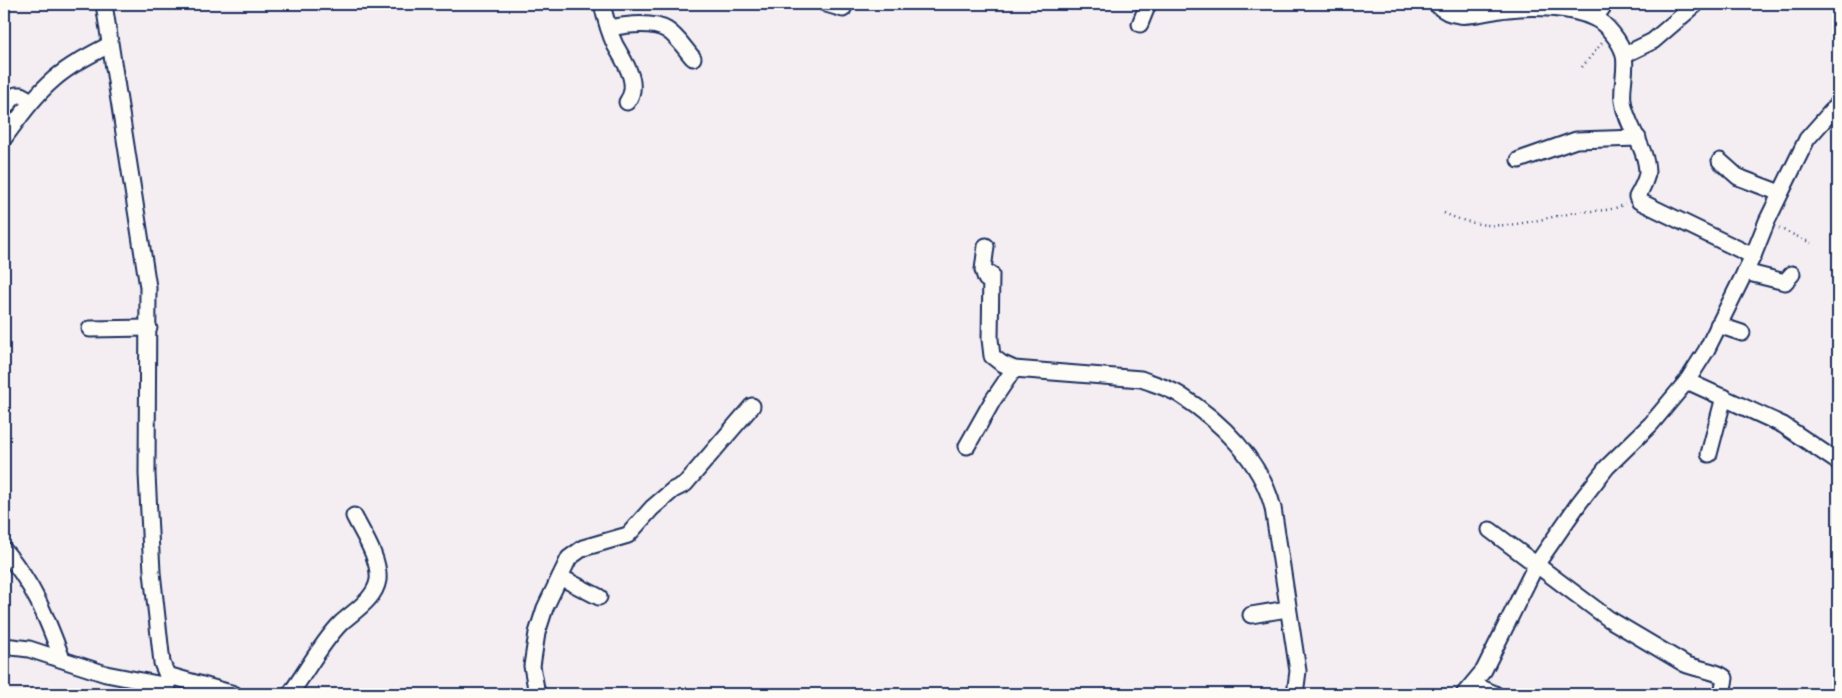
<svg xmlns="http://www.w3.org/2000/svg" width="1842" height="698" font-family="Sriracha,sans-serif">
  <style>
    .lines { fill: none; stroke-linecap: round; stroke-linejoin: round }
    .minor-casing { stroke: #1b2f5e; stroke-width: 19 }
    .path { stroke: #1b2f5e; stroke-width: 2.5; stroke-dasharray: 1 4; stroke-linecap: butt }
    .minor { stroke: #fdfcf7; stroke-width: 15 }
  </style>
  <rect width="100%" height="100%" fill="#f4eef3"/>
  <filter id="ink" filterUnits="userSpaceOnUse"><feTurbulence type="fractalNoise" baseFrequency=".02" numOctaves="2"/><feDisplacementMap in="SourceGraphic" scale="10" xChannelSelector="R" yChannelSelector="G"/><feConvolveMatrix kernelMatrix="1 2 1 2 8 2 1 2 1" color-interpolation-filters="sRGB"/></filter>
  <g filter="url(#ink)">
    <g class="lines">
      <g class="minor-casing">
        <g id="minor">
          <path d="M104 4 148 287 147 474 152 572 162 663 167 675 168 694"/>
          <path d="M602 4C605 17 609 32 615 45 624 61 641 84 627 102"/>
          <path d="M826 4 843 9"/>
          <path d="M1436 4C1457 25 1482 11 1508 9 1532 6 1572 7 1594 18 1606 23 1621 42 1624 55 1627 70 1621 86 1623 101 1626 126 1647 147 1647 173 1646 181 1641 190 1637 197L1639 201 1753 256"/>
          <path d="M1595 18 1605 4"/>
          <path d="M1140 24 1148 4"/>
          <path d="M609 28C625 25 652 21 667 30 677 36 685 49 693 58"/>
          <path d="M1624 55 1653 41 1696 4"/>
          <path d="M4 108 16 95H21L32 101"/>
          <path d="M4 138C19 118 34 96 54 79 70 65 90 55 109 45"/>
          <path d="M1519 160 1576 140 1638 138"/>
          <path d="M1720 161 1738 177 1780 193"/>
          <path d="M986 246 983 270 986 279 991 274 990 339 992 356 1001 363 1014 369 1141 379C1154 384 1169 388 1180 395 1221 421 1261 461 1273 508L1298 671 1295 694"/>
          <path d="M1745 272 1785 282 1792 274"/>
          <path d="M1718 325 1742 333"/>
          <path d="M90 329 149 328"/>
          <path d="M1687 381 1783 425 1838 462"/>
          <path d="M967 446 993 400 1014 369"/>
          <path d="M1709 454 1724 397"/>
          <path d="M1490 530 1609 619 1685 664C1696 669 1718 671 1725 678L1722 694"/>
          <path d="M4 550C33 583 47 618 62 659"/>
          <path d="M560 577 599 597"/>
          <path d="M1251 615 1287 609"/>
          <path d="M4 646 29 649 106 674 168 686"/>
          <path d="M167 675 234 694"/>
          <path d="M1474 685 1495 694"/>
          <path d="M290 694C307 671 321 643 341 623 354 611 375 599 378 580 380 559 363 534 354 516"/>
          <path d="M537 694 532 666 537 633 545 608 569 558 583 548 628 535 652 508 673 490 685 484 752 406"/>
          <path d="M1464 694 1484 670 1536 565 1579 503 1607 467 1651 424 1687 381 1706 351 1753 256 1767 221 1807 139 1838 104"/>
        </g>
      </g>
      <g class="path">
        <path d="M1582 67 1602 43"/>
        <path d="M1444 213C1497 237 1527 220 1580 212 1596 210 1610 212 1625 204"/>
        <path d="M1779 228 1811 243"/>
      </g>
      <use href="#minor" class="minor"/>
    </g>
  </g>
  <rect width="1842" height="698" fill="none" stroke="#fdfcf7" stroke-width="20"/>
  <rect x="10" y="10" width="1822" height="678" fill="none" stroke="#1b2f5e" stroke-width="2" filter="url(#ink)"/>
</svg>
